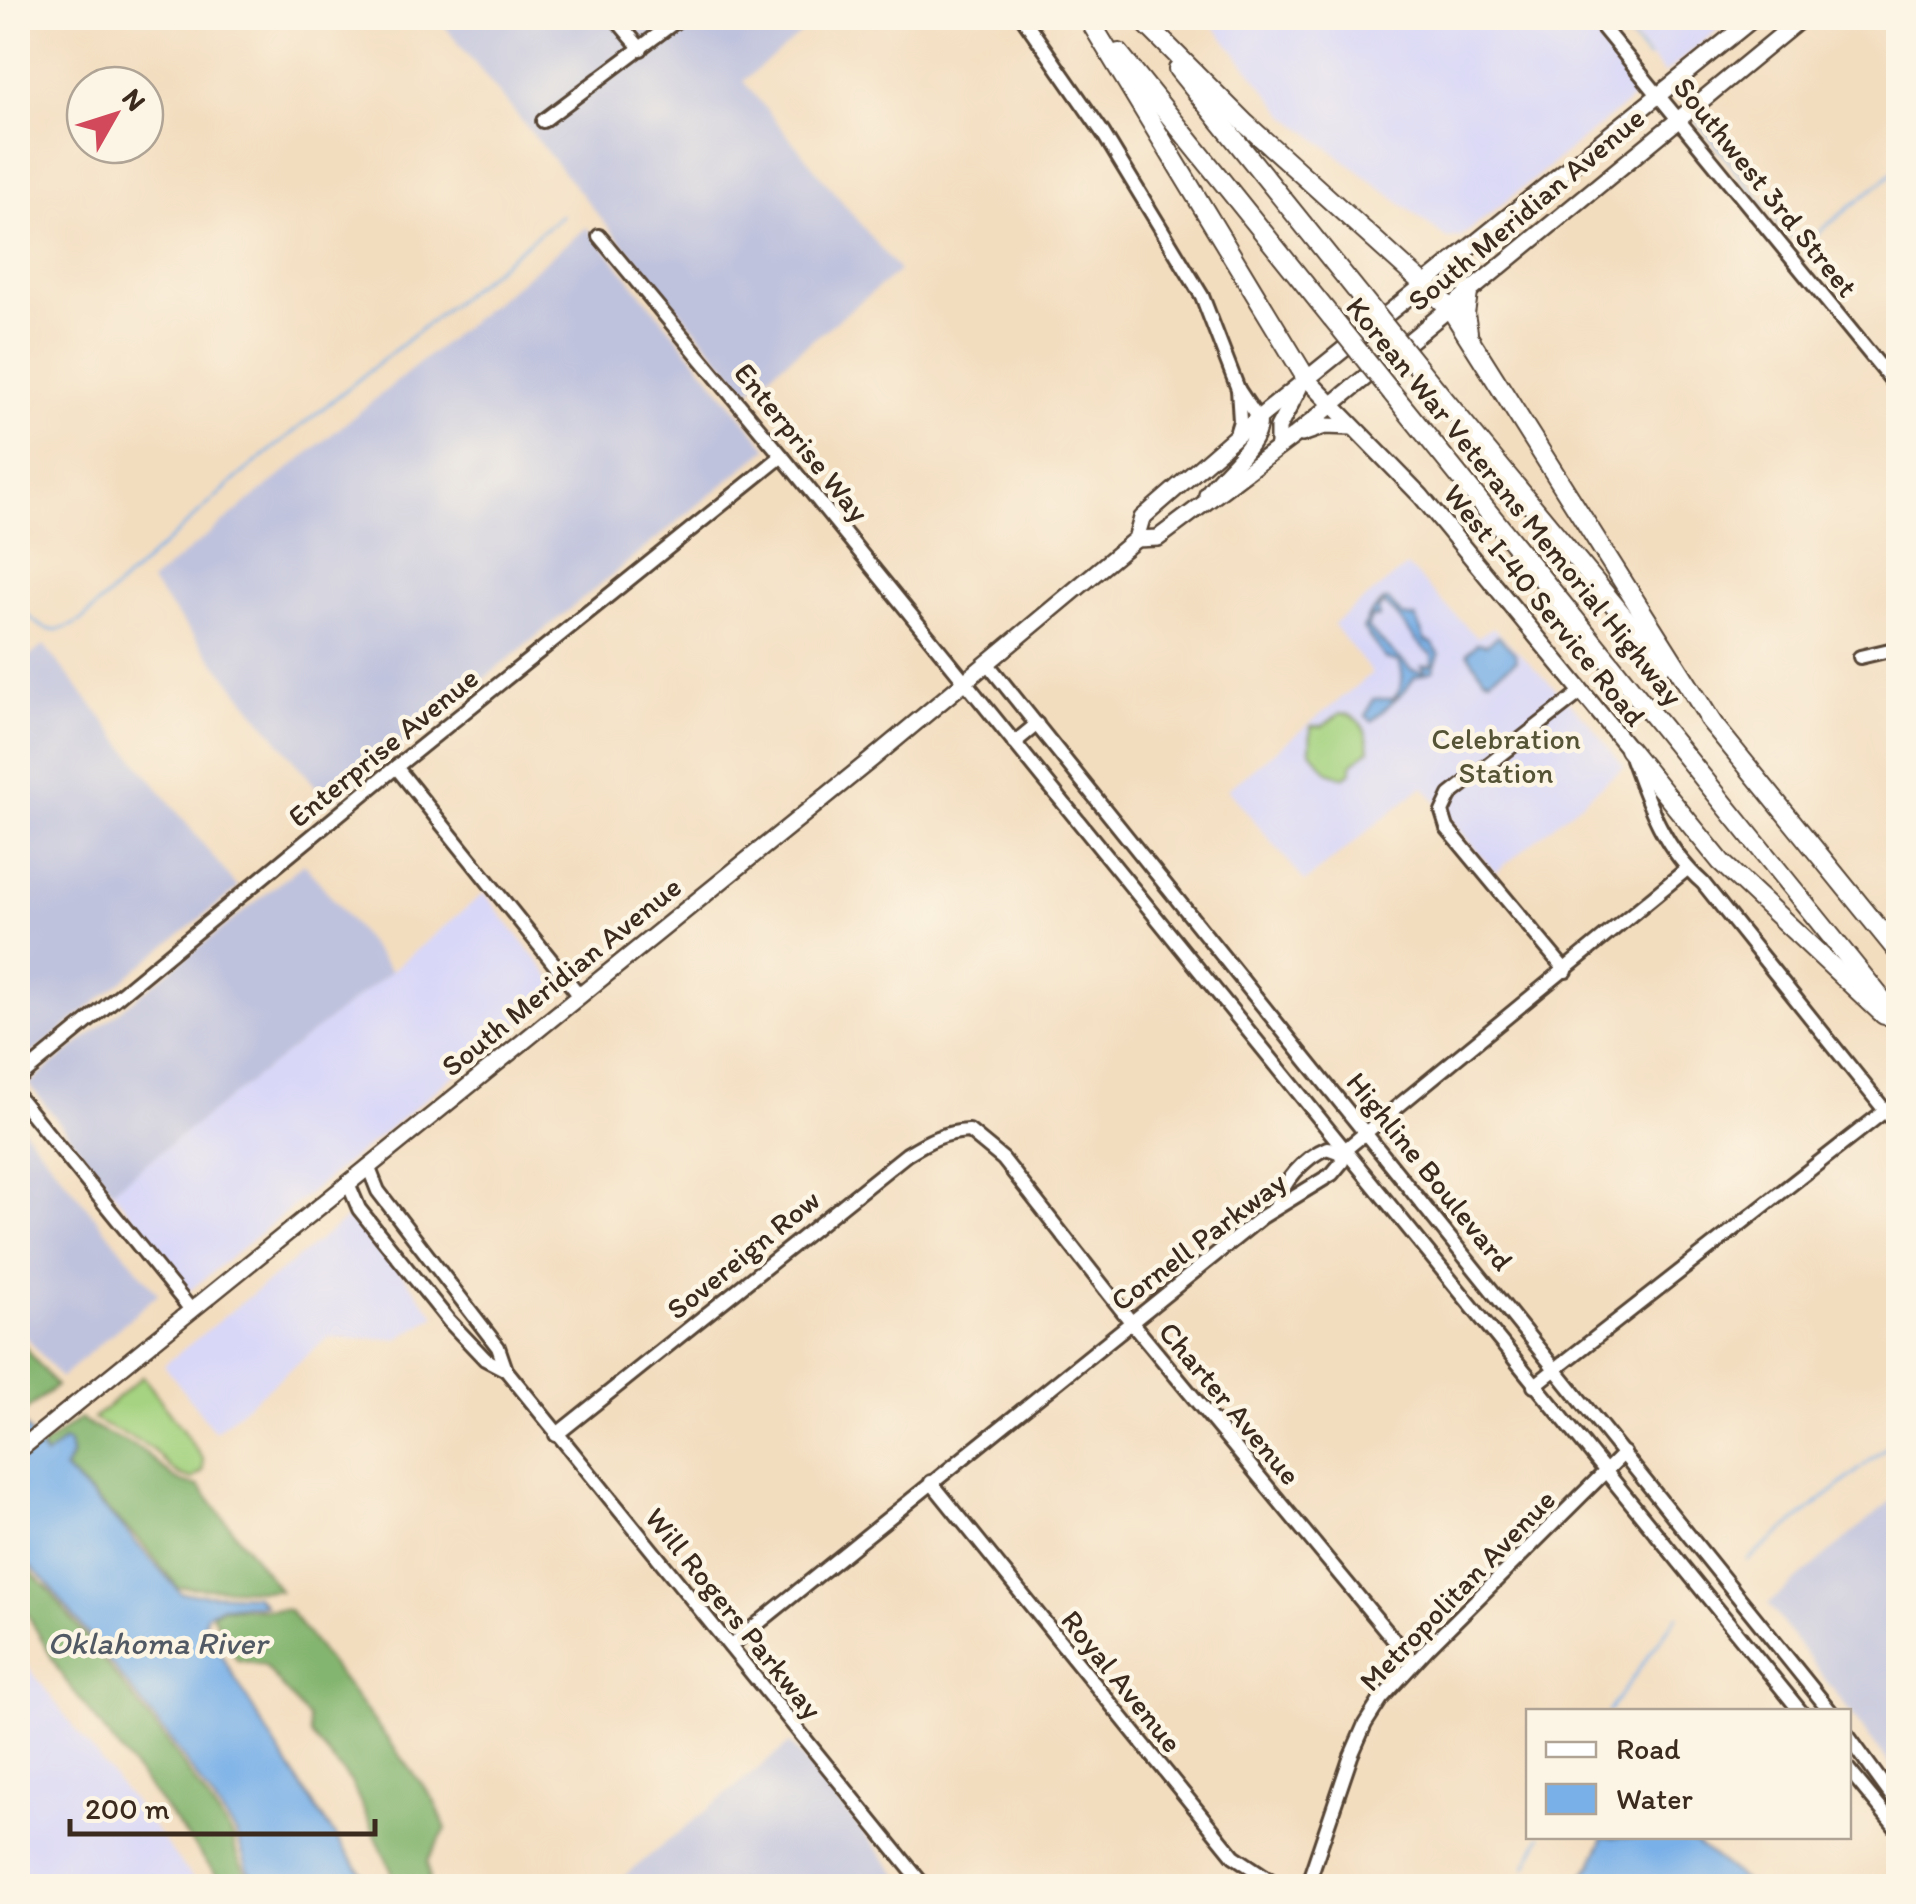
<svg xmlns="http://www.w3.org/2000/svg" width="1916" height="1904" font-family="Itim,sans-serif">
  <style>
    .built { fill: #d8d7f8 }
    .industrial { fill: #bfc2dd }
    .green { fill: #a5d381; stroke: #707e50; stroke-width: 2.5 }
    .forest { fill: #84b56f; stroke: #607046; stroke-width: 2.5 }
    .water { fill: #79b0e8; stroke: #5a6d83; stroke-width: 2.5; fill-rule: evenodd }
    .lines { fill: none; stroke-linecap: round; stroke-linejoin: round }
    .stream { stroke: #79b0e8; stroke-width: 2.5 }
    .minor-casing { stroke: #574536; stroke-width: 18 }
    .major-casing { stroke: #574536; stroke-width: 20 }
    .highway-casing { stroke: #574536; stroke-width: 22 }
    .minor { stroke: #fff; stroke-width: 12 }
    .major { stroke: #fff; stroke-width: 15 }
    .highway { stroke: #fff; stroke-width: 18 }
    .highway-bridge-casing { stroke: #574536; stroke-width: 22; stroke-linecap: butt }
    .highway-bridge { stroke: #fff; stroke-width: 18 }
    .labels { text-anchor: middle; dominant-baseline: central; stroke-width: 9; stroke-linejoin: round; paint-order: stroke }
    .street-label { font-size: 30px; fill: #3b2a1e; stroke: #fcf5e5 }
    .park-label { font-size: 30px; fill: #565437; stroke: #fcf5e5 }
    .water-label { font-size: 32px; font-style: italic; fill: #515965; stroke: #fcf5e5 }
  </style>
  <rect width="100%" height="100%" fill="#fcf5e5"/>
  <filter id="ink" filterUnits="userSpaceOnUse"><feTurbulence type="fractalNoise" baseFrequency=".01" numOctaves="2"/><feDisplacementMap in="SourceGraphic" scale="20" xChannelSelector="R" yChannelSelector="G"/><feConvolveMatrix kernelMatrix="1 2 1 2 8 2 1 2 1" color-interpolation-filters="sRGB"/></filter>
  <filter id="wash" filterUnits="userSpaceOnUse"><feTurbulence type="fractalNoise" baseFrequency=".0048" numOctaves="4" result="noise"/><feDisplacementMap in="SourceGraphic" scale="40" xChannelSelector="R" yChannelSelector="G"/><feGaussianBlur stdDeviation="2.25" result="paint"/><feColorMatrix in="noise" values="0 0 0 0 0 0 0 0 0 0 0 0 0 0 0 0 0 1.4 0 .05"/><feComposite in="paint" operator="in"/></filter>
  <g filter="url(#wash)">
    <rect width="100%" height="100%" fill="#f3ddbf"/>
    <g class="built">
      <path d="M1207 18H1581L1641 92 1460 238 1447 239 1287 116Z"/>
      <path d="M1619 18H1732L1664 74Z"/>
      <path d="M1407 566 1477 637 1493 627 1587 720 1624 767 1495 873 1423 786 1305 882 1228 789 1372 673 1333 624Z"/>
      <path d="M484 893 560 989 189 1291 112 1190 391 971Z"/>
      <path d="M353 1213 436 1316 398 1339 329 1337 215 1432 164 1365Z"/>
      <path d="M18 1653 80 1735 199 1886H18Z"/>
    </g>
    <g class="industrial">
      <path d="M438 18H820L743 81 899 271 748 391 590 205Z"/>
      <path d="M587 227 768 448 330 804 150 582Z"/>
      <path d="M44 645 238 888 18 1065V666Z"/>
      <path d="M304 863 391 971 112 1190 29 1084Z"/>
      <path d="M18 1122 158 1294 60 1378 18 1326Z"/>
      <path d="M1898 1495V1775L1768 1604Z"/>
      <path d="M790 1743 907 1886H612Z"/>
    </g>
    <g class="green">
      <path d="M1340 713C1360 714 1368 731 1369 750L1352 764V771L1344 777 1328 772 1310 750 1311 726H1323Z"/>
      <path d="M143 1376 203 1459V1471L193 1479C172 1477 168 1462 153 1450 136 1437 112 1431 93 1419Z"/>
    </g>
    <g class="forest">
      <path d="M18 1338 56 1386 25 1411 18 1401Z"/>
      <path d="M80 1418C102 1435 117 1436 138 1448 164 1463 165 1482 199 1486L280 1591 178 1587 140 1541 65 1470 72 1456 69 1443 64 1440 47 1456 42 1447Z"/>
      <path d="M18 1560 48 1589 165 1739 233 1837C235 1857 243 1871 256 1886H225L62 1676 18 1597Z"/>
      <path d="M221 1608 289 1610 434 1800 446 1829 427 1861 431 1886H400L397 1883 351 1782 310 1734 308 1718 264 1665 237 1660 212 1614Z"/>
    </g>
    <g class="water">
      <path d="M1384 601H1389L1402 616 1416 618 1425 641 1433 644 1439 655 1433 671 1414 677 1406 690 1372 721 1366 716 1373 699H1393C1403 689 1405 675 1399 662L1386 659 1363 629 1369 615ZM1384 604C1403 617 1412 642 1432 655V665L1422 666 1425 672 1412 670 1367 628 1371 617H1379L1378 610Z"/>
      <path d="M1498 636 1515 653 1516 661 1489 679 1484 677 1467 653 1478 643 1486 645Z"/>
      <path d="M18 1416 45 1457 64 1441 69 1444 71 1456 64 1470 121 1526 181 1593 256 1596 265 1605 222 1606 207 1614 204 1624C255 1714 308 1804 372 1886H264L248 1870 236 1833 169 1738 45 1580 18 1556Z"/>
      <path d="M1603 1837H1687L1751 1886H1573L1592 1865Z"/>
    </g>
    <g class="lines">
      <g class="stream">
        <path d="M1615 18 1648 58"/>
        <path d="M1697 120 1765 207"/>
        <path d="M1773 217 1791 236 1815 235 1898 169"/>
        <path d="M18 605C41 629 51 640 83 619L238 477 562 215"/>
        <path d="M1748 1560 1898 1438"/>
        <path d="M1608 1712 1678 1615"/>
        <path d="M1526 1867 1541 1836"/>
      </g>
    </g>
  </g>
  <g filter="url(#ink)">
    <g class="lines">
      <g class="minor-casing">
        <g id="minor">
          <path d="M615 18 641 49"/>
          <path d="M1023 18 1103 133 1202 296 1238 389 1240 421 1235 437"/>
          <path d="M1595 18 1898 388"/>
          <path d="M543 121 680 18"/>
          <path d="M599 236 782 456 1801 1712"/>
          <path d="M1238 389 1258 419"/>
          <path d="M1860 657 1898 648"/>
          <path d="M987 663 1831 1712"/>
          <path d="M1014 743 1037 724"/>
          <path d="M1632 759C1649 806 1665 850 1703 883L1895 1123"/>
          <path d="M396 767 580 996"/>
          <path d="M1566 971 1447 828 1442 812 1450 795 1581 692"/>
          <path d="M18 1079 396 767 782 456"/>
          <path d="M18 1097 192 1311"/>
          <path d="M1341 1153 1687 869"/>
          <path d="M368 1166 378 1191 498 1347 506 1370 924 1886"/>
          <path d="M348 1183 359 1209 449 1321 485 1359 506 1370"/>
          <path d="M1276 1207C1281 1183 1305 1157 1327 1148L1341 1153"/>
          <path d="M1534 1386 1886 1110"/>
          <path d="M556 1435 907 1154C928 1141 944 1132 969 1131L1003 1159 1132 1323 1413 1663"/>
          <path d="M931 1482 1234 1856 1273 1882 1293 1886"/>
          <path d="M730 1646 1262 1217 1332 1174 1342 1162 1341 1153"/>
          <path d="M1848 1736 1898 1805"/>
          <path d="M1848 1769 1898 1830"/>
          <path d="M1307 1886 1351 1756 1365 1724 1381 1699 1428 1648 1624 1453"/>
        </g>
      </g>
      <g class="major-casing">
        <g id="major">
          <path d="M1306 378 1421 496 1629 749"/>
          <path d="M1302 434 1325 426 1352 427"/>
          <path d="M1278 447V428L1299 388"/>
          <path d="M1207 495C1221 472 1263 444 1258 419"/>
          <path d="M1136 539 1158 538 1294 436 1802 18"/>
          <path d="M18 1451 872 759 1136 539 1142 518 1235 437 1754 18"/>
        </g>
      </g>
      <g class="highway-casing">
        <g id="highway">
          <path d="M1088 18 1306 378"/>
          <path d="M1140 18 1246 124 1450 308 1713 724"/>
          <path d="M1119 53 1332 318"/>
          <path d="M1178 69 1360 295"/>
          <path d="M1468 332 1465 314 1468 293"/>
          <path d="M1421 371 1663 664"/>
          <path d="M1392 393 1898 1019"/>
          <path d="M1708 718 1898 952"/>
          <path d="M1629 749 1721 862 1884 1015"/>
        </g>
      </g>
      <use href="#minor" class="minor"/>
      <use href="#major" class="major"/>
      <use href="#highway" class="highway"/>
      <g class="highway-bridge-casing">
        <g id="highway-bridge">
          <path d="M1360 295 1421 371"/>
          <path d="M1332 318 1392 393"/>
        </g>
      </g>
      <use href="#highway-bridge" class="highway-bridge"/>
    </g>
  </g>
  <g class="labels">
    <g class="street-label">
      <text transform="translate(1766 187) rotate(51)">Southwest 3rd Street</text>
      <text transform="translate(1526 209) rotate(-40)">South Meridian Avenue</text>
      <text transform="translate(802 442) rotate(51)">Enterprise Way</text>
      <text transform="translate(1515 501) rotate(51)">Korean War Veterans Memorial Highway</text>
      <text transform="translate(1545 605) rotate(51)">West I-40 Service Road</text>
      <text transform="translate(383 747) rotate(-39)">Enterprise Avenue</text>
      <text transform="translate(561 976) rotate(-39)">South Meridian Avenue</text>
      <text transform="translate(1430 1171) rotate(51)">Highline Boulevard</text>
      <text transform="translate(1198 1241) rotate(-37)">Cornell Parkway</text>
      <text transform="translate(743 1254) rotate(-39)">Sovereign Row</text>
      <text transform="translate(1230 1403) rotate(50)">Charter Avenue</text>
      <text transform="translate(1457 1590) rotate(-46)">Metropolitan Avenue</text>
      <text transform="translate(734 1613) rotate(51)">Will Rogers Parkway</text>
      <text transform="translate(1122 1681) rotate(51)">Royal Avenue</text>
    </g>
    <g class="park-label">
      <text x="1506" y="738">Celebration<tspan x="1506" dy="34">Station</tspan></text>
    </g>
    <g class="water-label">
      <text x="157" y="1643">Oklahoma River</text>
    </g>
  </g>
  <rect width="1916" height="1904" fill="none" stroke="#fcf5e5" stroke-width="60"/>
  <rect x="1526" y="1709" width="325" height="130" fill="#fcf5e5" stroke="#afa495" stroke-width="2.5"/>
  <rect x="1546" y="1742" width="50" height="15" fill="#ffffff" stroke="#afa495" stroke-width="2.5"/>
  <text x="1616" y="1759" font-size="30" fill="#3b2a1e">Road</text>
  <rect x="1546" y="1784" width="50" height="30" fill="#79b0e8" stroke="#afa495" stroke-width="2.5"/>
  <text x="1616" y="1809" font-size="30" fill="#3b2a1e">Water</text>
  <g transform="translate(115 115) rotate(51)"><circle r="48" fill="#fcf5e5" stroke="#afa495" stroke-width="2.5"/>
  <path d="M0-8L18 38L0 25L-18 38Z" fill="#d1495b"/>
  <text y="-15" font-size="28" font-weight="bold" text-anchor="middle" fill="#3b2a1e">N</text>
  </g>
  <path d="M70 1819v15h305v-15" fill="none" stroke="#3b2a1e" stroke-width="5"/>
  <text x="85" y="1819" font-size="30" fill="#3b2a1e" stroke="#fcf5e5" stroke-width="8" paint-order="stroke">200 m</text>
</svg>
